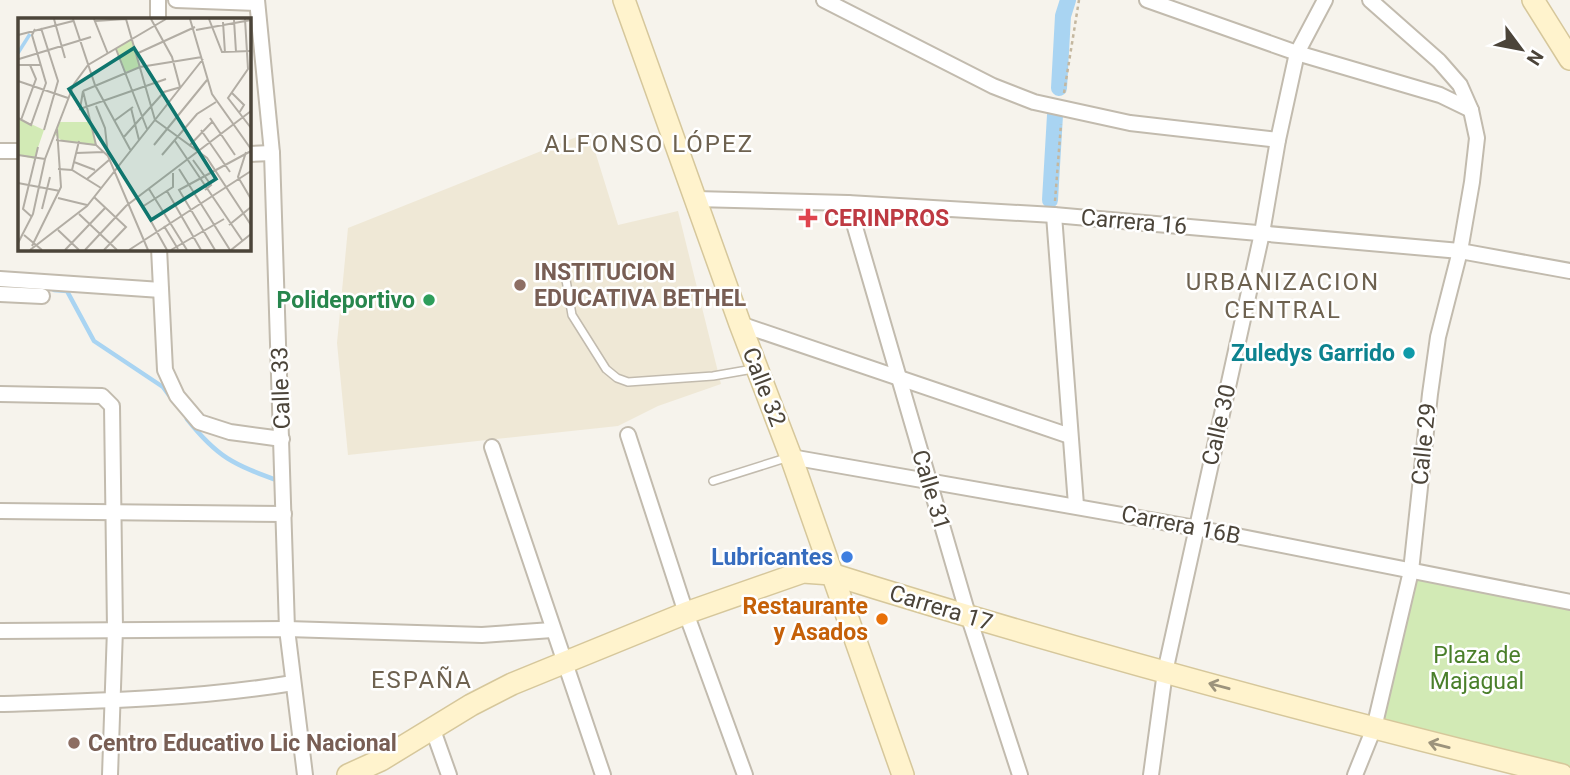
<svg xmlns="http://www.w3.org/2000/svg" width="1570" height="775" font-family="Roboto,sans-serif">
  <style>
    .education { fill: #efe8d6 }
    .green { fill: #d2eab5 }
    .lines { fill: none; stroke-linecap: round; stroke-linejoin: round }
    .stream { stroke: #a9d4f2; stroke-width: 4.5 }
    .canal { stroke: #a9d4f2; stroke-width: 16 }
    .lane-casing { stroke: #c2bbae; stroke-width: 10 }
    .street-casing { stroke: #c2bbae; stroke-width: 18 }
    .secondary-casing { stroke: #d6c79b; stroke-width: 24 }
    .path { stroke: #c4b79f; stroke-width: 2.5; stroke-dasharray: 3.5 3.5; stroke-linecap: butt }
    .lane { stroke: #fff; stroke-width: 7 }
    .street { stroke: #fff; stroke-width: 14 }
    .secondary { stroke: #fff3cd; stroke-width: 21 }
    .oneway { stroke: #9c937c }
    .health-dot { fill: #e0444e; stroke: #fff; stroke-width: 2.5 }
    .education-dot { fill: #8d6e63; stroke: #fff; stroke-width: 2.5 }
    .leisure-dot { fill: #2e9e5b; stroke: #fff; stroke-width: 2.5 }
    .culture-dot { fill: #0f9aa8; stroke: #fff; stroke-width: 2.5 }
    .shop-dot { fill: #3f7fe0; stroke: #fff; stroke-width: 2.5 }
    .food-dot { fill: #e8710a; stroke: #fff; stroke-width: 2.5 }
    .labels { text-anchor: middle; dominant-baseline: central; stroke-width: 5; stroke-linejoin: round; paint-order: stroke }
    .health-label { font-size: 23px; font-weight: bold; fill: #be3a42; stroke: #fff; text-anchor: start }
    .street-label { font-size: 23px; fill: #4b4439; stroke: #fff }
    .education-label { font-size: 23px; font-weight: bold; fill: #785e54; stroke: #fff; text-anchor: start }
    .leisure-label { font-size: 23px; font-weight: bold; fill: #27864d; stroke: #fff; text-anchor: end }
    .culture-label { font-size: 23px; font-weight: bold; fill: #0d838f; stroke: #fff; text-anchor: end }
    .shop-label { font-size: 23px; font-weight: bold; fill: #366cbe; stroke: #fff; text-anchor: end }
    .food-label { font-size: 23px; font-weight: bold; fill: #c56008; stroke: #fff; text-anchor: end }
    .park-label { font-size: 23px; fill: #4a7f2a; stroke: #fff }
    .neighbourhood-label { font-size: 24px; letter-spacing: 2px; fill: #6e6250; stroke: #fff }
    .inset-river { fill: none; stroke: #a9d4f2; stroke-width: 3.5 }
    .inset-road { fill: none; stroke: #b2ada4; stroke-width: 2 }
    .view { fill: #0f766e; fill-opacity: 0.15; stroke: #0f766e; stroke-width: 3.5 }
    .inset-edge { fill: none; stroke: #4b4439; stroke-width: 3.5 }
  </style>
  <rect width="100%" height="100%" fill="#f6f3ec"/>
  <path class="education" d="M589 132 618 225 678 211 721 384 658 406 618 426 348 455 337 343 348 228Z"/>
  <path class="green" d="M1411 571 1570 602V775L1374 728Z"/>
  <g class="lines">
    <g class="stream">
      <path d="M54 290 67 291 94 341 163 387 171 398"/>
      <path d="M187 419C218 458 233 464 279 481"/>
    </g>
    <g class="canal">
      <path d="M1059 88 1063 16 1068 0"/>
      <path d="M1050 200 1055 115"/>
    </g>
    <g class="lane-casing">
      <g id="lane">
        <path d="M565 274 572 315 606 369 617 378 628 382 713 376 753 369"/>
        <path d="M713 481 789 457"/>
      </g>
    </g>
    <g class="street-casing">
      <g id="street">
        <path d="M176 0 257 3"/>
        <path d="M257 0 272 153 287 629 305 775"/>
        <path d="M824 0 993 86 1034 102 1130 123 1278 140"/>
        <path d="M1147 0 1297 53 1440 95 1471 110"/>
        <path d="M158 19V0"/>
        <path d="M0 151H19"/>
        <path d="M248 154 272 153"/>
        <path d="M695 199 848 203 1054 215 1460 251 1570 271"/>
        <path d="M848 203 969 618 1020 775"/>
        <path d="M1054 215 1076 505"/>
        <path d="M159 248 165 370 177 396 199 422 230 432 282 439"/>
        <path d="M0 279 161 290"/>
        <path d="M0 294 42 296"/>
        <path d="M740 324 1070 436"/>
        <path d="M0 394 102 396 112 406 115 629 110 775"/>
        <path d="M628 435 686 613 745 775"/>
        <path d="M492 447 603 775"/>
        <path d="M791 457 1196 528 1570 602"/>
        <path d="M0 511 284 514"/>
        <path d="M0 631 287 629 482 635 552 630"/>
        <path d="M0 704C98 701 196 699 293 683"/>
        <path d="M433 730 449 775"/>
        <path d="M1151 775 1165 672 1262 233 1278 140 1297 53 1325 0"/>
        <path d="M1355 775 1374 728 1411 571 1430 394 1438 337 1460 251 1472 182 1477 138 1471 110 1460 85 1439 61 1370 0"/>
      </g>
    </g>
    <g class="secondary-casing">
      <g id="secondary">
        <path d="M624 0 740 324 791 457 903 775"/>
        <path d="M1533 0 1570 59"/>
        <path d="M348 775 381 760 471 705 512 684 686 613 803 572 831 574C1072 650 1317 715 1562 775"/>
      </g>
    </g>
    <g class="path">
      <path d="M1064 93 1079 0"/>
      <path d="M1055 201 1061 124"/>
    </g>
    <use href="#lane" class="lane"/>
    <use href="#street" class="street"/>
    <use href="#secondary" class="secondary"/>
  </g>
  <defs><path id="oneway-shaft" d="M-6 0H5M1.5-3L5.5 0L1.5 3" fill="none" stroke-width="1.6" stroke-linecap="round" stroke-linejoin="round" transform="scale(1.75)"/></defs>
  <g class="oneway">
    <use href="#oneway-shaft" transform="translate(1219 686) rotate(-165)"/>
    <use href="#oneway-shaft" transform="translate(1439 745) rotate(-166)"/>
  </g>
  <path class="health-dot" d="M804.5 207.5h7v7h7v7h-7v7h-7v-7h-7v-7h7z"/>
  <g class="education-dot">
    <circle cx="520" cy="285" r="7"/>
    <circle cx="74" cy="743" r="7"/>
  </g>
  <circle class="leisure-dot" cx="429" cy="300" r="7"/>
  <circle class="culture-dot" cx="1409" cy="353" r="7"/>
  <circle class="shop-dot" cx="847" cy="557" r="7"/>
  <circle class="food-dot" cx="882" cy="619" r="7"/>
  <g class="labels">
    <g class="health-label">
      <text x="824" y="218">CERINPROS</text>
    </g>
    <g class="street-label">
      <text transform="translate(1134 222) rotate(5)">Carrera 16</text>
      <text transform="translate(764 387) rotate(69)">Calle 32</text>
      <text transform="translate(281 388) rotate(-92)">Calle 33</text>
      <text transform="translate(1219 425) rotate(-77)">Calle 30</text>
      <text transform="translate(1424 444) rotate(-84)">Calle 29</text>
      <text transform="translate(931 490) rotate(73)">Calle 31</text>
      <text transform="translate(1181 525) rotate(11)">Carrera 16B</text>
      <text transform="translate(941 608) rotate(17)">Carrera 17</text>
    </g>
    <g class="education-label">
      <text x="534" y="272">INSTITUCION<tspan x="534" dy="26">EDUCATIVA BETHEL</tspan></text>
      <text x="88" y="743">Centro Educativo Lic Nacional</text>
    </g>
    <g class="leisure-label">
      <text x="415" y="300">Polideportivo</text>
    </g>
    <g class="culture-label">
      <text x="1395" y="353">Zuledys Garrido</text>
    </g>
    <g class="shop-label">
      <text x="833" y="557">Lubricantes</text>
    </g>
    <g class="food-label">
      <text x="868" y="606">Restaurante<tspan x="868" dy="26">y Asados</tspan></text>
    </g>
    <g class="park-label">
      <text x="1477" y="655">Plaza de<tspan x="1477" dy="26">Majagual</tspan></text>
    </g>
    <g class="neighbourhood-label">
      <text x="649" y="144">ALFONSO LÓPEZ</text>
      <text x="1283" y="282">URBANIZACION<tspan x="1283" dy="28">CENTRAL</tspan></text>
      <text x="422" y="680">ESPAÑA</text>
    </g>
  </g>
  <g transform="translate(18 18)">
    <rect width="233" height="233" fill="#f6f3ec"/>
    <path d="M113 21 122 49 107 54 98 31ZM0 100 26 112 16 141 0 137ZM41 104H72L78 128 43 122 36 116Z" fill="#d2eab5"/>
    <path class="inset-river" d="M0 35 12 16"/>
    <path class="inset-road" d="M36 1 47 40M55 1 77 67 113 133M76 1 90 36M108 1 137 102M133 1 154 39 162 69M172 1 194 76 233 131M191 1 204 34 233 33M227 1 230 51 210 80 233 110M216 2 218 34M77 3 108 1M205 4 207 35M23 10 40 63 26 112M178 12 233 2M0 17 55 3M98 31 129 111M118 36 177 9M1 41 73 19M0 47H23M0 63 50 80M65 73 78 127 90 138 130 232M65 73 122 49 184 39M65 73 62 91 148 61M213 74 226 87 221 95M78 88 87 110 90 137M113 90 121 122M0 100 13 107 28 65 14 17 17 11M192 100 217 137M3 102 18 61 12 47M137 102 189 140 233 207M96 103 115 89M183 112 212 154M105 120 146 74 163 69M38 122 78 127M157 123 224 222M136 127 189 62M171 128 194 104M228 134 220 159 233 181M58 135 86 134M0 137 27 141M144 137 179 96 198 84M175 142 193 167 187 172M56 144 77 152M40 151 54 152 83 170M161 151 212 232M54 152 61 123M69 161 91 142M0 165 42 173M131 171 169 232M149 173 183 232M76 179 108 209 86 232M40 180 69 187M120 180 149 232M124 189 155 169V155M24 191 32 159M61 196 99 232M14 199 5 191 20 129M211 207 233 189M146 208 160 231M40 212 61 232M6 217 24 232M0 225 15 196 27 141 56 66 70 47 148 1M14 228 43 169 39 111M12 232 69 188 185 41M47 232 88 189M67 232 108 188 233 93M111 232 233 153M153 232 206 201M197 232 161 172 233 133M213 232 233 216"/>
    <path class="view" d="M116 30 198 161 133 202 51 71Z"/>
    <rect width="233" height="233" class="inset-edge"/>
  </g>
  <g transform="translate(1521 49) rotate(122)" stroke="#ffffff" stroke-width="5" paint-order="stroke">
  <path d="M0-5L12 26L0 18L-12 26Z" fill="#4b4439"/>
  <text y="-10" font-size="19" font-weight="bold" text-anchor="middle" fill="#4b4439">N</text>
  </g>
</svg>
